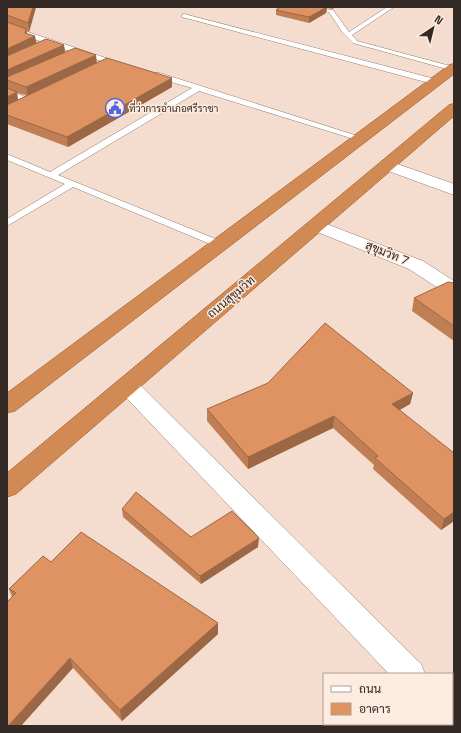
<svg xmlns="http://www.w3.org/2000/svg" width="461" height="733" font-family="'Space Grotesk',Sarabun,sans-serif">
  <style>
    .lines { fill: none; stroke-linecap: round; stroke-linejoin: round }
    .service-casing { stroke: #917c6f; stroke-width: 1 }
    .minor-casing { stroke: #917c6f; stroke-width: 1 }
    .trunk-casing { stroke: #935528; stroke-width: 1 }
    .service { fill: #fff; fill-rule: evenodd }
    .minor { fill: #fff; fill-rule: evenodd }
    .trunk { fill: #d28a54; fill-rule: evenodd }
    .wall { fill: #c07e54; fill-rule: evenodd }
    .shaded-wall { fill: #9c6745 }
    .building { fill: #df9362; stroke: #9c6745 }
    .labels { text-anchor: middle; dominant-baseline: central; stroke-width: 3; stroke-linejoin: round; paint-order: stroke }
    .far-poi-label { font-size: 10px; fill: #332a25; stroke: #feebdf; text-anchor: start }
    .street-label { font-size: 12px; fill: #332a25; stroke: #feebdf }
  </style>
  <rect width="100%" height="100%" fill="#f4ddce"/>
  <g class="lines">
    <g class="service-casing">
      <g id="service">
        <path d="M312 7 333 10 349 32 387 7H394L352 35 357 41 454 67V71L353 43 343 33 329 12Z"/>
        <path d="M184 14 439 80 440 82 433 84 182 17V15Z"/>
        <path d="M7 25 124 64 117 66 48 44 7 29Z"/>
        <path d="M154 73H160L364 138 363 140H357L199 91 58 175 223 242 224 244 223 246H215L73 187 7 226V219L65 184 7 160V154L50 172 192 88 154 77Z"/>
        <path d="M7 90 31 99 32 101 7 114V109L22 101 7 95Z"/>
      </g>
    </g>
    <g class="minor-casing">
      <g id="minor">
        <path d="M386 160 454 184V195L380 168 378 165 380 162Z"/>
        <path d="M316 220 423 261 454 281V296L447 294 409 269 310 229 307 225 310 221Z"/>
        <path d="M127 377 135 380 421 664 425 674H389L119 390 116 385 119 380Z"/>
        <path d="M452 701 454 702V726H440L439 724H452Z"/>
      </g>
    </g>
    <g class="trunk-casing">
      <g id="trunk">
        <path d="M454 64V74L15 411 7 413V393L449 65Z"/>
        <path d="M454 104V116L16 494 7 497V473L449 105Z"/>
      </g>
    </g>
    <use href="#service" class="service"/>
    <use href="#minor" class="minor"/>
    <use href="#trunk" class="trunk"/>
  </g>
  <g class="wall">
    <path d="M7 7H36L29 32 26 31 27 34 37 44 64 45 65 52 97 63 172 78V87L68 147 7 124ZM17 93 25 95 26 96 18 100Z"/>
    <path d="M280 7H336L333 9 327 8 326 13 309 23 276 15V10Z"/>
    <path d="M454 283V341L412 311 414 298Z"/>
    <path d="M413 393 410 404 400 410 454 521 441 530 373 469 374 465 333 428 248 469 207 421V409Z"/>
    <path d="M122 509 191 537 258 547 201 584 123 517Z"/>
    <path d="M51 562 218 623V634L122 721 73 668 12 597 9 589Z"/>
  </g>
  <g class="shaded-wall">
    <path d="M33 7H36L29 32 28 23Z"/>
    <path d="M327 7 326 13 309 23V17Z"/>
    <path d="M26 29 28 38 35 36 37 45 7 58V49L25 33Z"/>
    <path d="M64 45 65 54 7 80V70Z"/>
    <path d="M96 55 97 64 28 96 26 87Z"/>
    <path d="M172 78V87L68 147 67 137Z"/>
    <path d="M17 92 18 101 7 107V97Z"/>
    <path d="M413 393 410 404 390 415 392 404Z"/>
    <path d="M334 416 333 428 248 469V457Z"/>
    <path d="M454 512V521L441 530 444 519Z"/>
    <path d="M259 538 258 547 201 584 200 576Z"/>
    <path d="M218 623V634L122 721 120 710Z"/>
    <path d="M70 658 73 668 21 726H8Z"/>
  </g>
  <g class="building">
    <path d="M7 7H33L28 23 7 15Z"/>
    <path d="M280 7H327L309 17 276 10Z"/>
    <path d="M7 22 26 29 25 33 35 36 7 49Z"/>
    <path d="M46 39 64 45 7 70V56Z"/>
    <path d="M75 48 96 55 26 87 7 80V77Z"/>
    <path d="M107 58 172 78 67 137 7 115V105Z"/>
    <path d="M7 88 17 92 7 97Z"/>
    <path d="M448 282 454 283V326L414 298Z"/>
    <path d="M325 323 413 393 392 404 454 453V512L444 519 375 458 378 456 334 416 248 457 207 409 268 383Z"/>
    <path d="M136 492 191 537 232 511 259 538 200 576 122 509Z"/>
    <path d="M81 532 218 623 120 710 70 658 8 726H7V602L16 593 9 589 43 556 51 562Z"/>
    <path d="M454 723V726H451Z"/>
  </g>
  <defs>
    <g id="civic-ring" transform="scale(1)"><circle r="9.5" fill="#feebdf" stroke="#5068dd" stroke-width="1.5"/><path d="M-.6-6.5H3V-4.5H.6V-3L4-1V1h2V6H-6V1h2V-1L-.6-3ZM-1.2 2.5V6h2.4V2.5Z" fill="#5068dd"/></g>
  </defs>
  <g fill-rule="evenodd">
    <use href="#civic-ring" x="115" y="108"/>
  </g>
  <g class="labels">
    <g class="far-poi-label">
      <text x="129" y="108">ที่ว่าการอำเภอศรีราชา</text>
    </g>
    <g class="street-label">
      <text transform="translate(387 253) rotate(22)">สุขุมวิท 7</text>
      <text transform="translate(231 297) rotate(-40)">ถนนสุขุมวิท</text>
    </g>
  </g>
  <rect width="461" height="733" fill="none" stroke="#332a25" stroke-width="16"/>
  <rect x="323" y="673" width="130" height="52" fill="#feebdf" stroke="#ad9e95"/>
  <rect x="331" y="686" width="20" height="6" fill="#ffffff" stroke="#ad9e95"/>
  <text x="359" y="693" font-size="12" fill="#332a25">ถนน</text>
  <rect x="331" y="703" width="20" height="12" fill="#df9362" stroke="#ad9e95"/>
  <text x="359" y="713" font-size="12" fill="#332a25">อาคาร</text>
  <g transform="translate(433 28) rotate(35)" stroke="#feebdf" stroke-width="3" paint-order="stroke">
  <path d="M0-3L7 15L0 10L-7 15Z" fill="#332a25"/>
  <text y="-6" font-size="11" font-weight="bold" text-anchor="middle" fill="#332a25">N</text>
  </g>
</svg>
